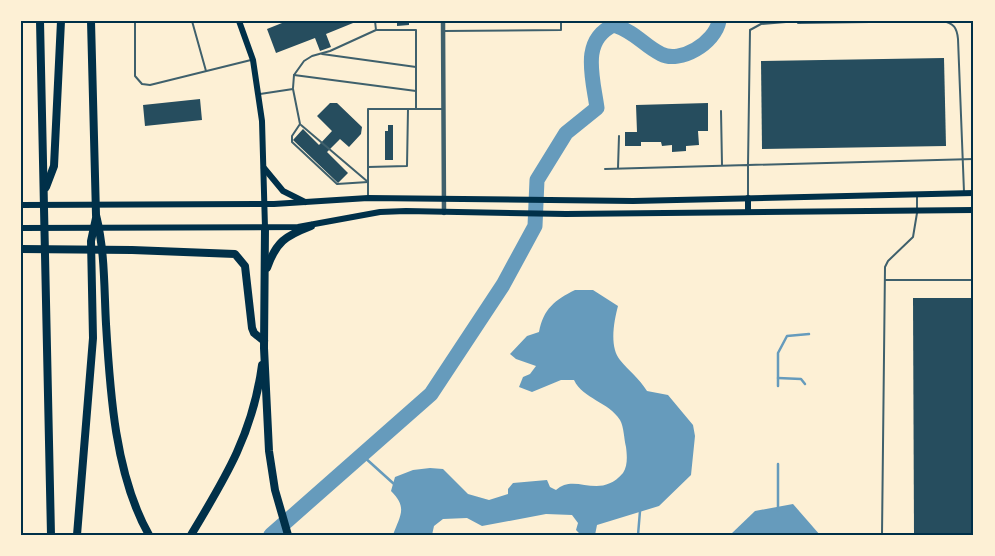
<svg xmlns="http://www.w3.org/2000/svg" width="995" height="556" font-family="Manrope,sans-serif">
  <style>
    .water { fill: #669bbc }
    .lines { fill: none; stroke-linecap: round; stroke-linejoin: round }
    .stream { stroke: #669bbc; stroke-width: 2.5 }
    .river { stroke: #669bbc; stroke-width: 15 }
    .building { fill: #264d5e }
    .service { stroke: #3f606c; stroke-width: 2 }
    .minor { stroke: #3f606c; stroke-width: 4.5 }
    .secondary { stroke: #003049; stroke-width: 6 }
    .motorway { stroke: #003049; stroke-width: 8 }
    .neatline { fill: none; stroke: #003049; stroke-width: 2 }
  </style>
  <rect width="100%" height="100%" fill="#fdf0d5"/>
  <g class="water">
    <path d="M575 290H593L618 306C614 321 609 347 620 360 629 371 639 378 647 391L668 395 693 425 695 436 691 475 659 506 597 525 595 535H581L576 530 578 523 572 515 546 514 482 526 467 518 443 519 434 526 432 535H393C400 515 408 508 391 491L395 477 413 470 430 468 443 469 468 494 489 500 508 494V489L513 483 547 480 550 487 556 490C575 472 599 501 623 473 628 466 627 455 626 447 624 439 624 427 620 420 609 402 583 399 574 380H561L532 392 519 387 523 377 530 374 536 366 516 359 510 354 527 336 539 332C543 309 555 300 575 290Z"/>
    <path d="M793 504 820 535H730L755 511Z"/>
  </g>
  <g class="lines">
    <g class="stream">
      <path d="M778 378 801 379 805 384"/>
      <path d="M778 386V353L787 336 809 334"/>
      <path d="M363 456 394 484"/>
      <path d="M778 510V464"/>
      <path d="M638 535 640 511"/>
    </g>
    <path class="river" d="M271 535 431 394 503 285 535 226 537 180 566 133 597 108C593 78 580 40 614 25 637 33 643 45 661 54 680 64 715 43 719 21"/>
  </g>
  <g class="building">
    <path d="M287 21H358L326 34 331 47 320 51 315 38 276 53 267 29Z"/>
    <path d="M397 21H409V25L397 26Z"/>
    <path d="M944 58 946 146 762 149 761 61Z"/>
    <path d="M200 99 202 120 145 126 143 105Z"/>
    <path d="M330 103H337L362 127 361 134 349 147 340 139 327 152 348 173 338 183 293 140 303 129 319 145 332 131 317 116Z"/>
    <path d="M708 103V131H698L699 145 686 146V151L672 152V145L662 146 661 142H641V146H625V132H637L636 105Z"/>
    <path d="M388 125H393V160H385V131H388Z"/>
    <path d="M913 298H974V535H914Z"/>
  </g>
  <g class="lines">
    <g class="service">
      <path d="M135 21V76L142 84 150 85 251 60"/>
      <path d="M192 21 206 71"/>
      <path d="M375 21 376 30H416V109"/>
      <path d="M798 21 761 24 750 30 748 165 974 159"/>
      <path d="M798 23 942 21C954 23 957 28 958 39L964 192"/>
      <path d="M376 30 330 51 312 56 304 61 294 75 416 91"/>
      <path d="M443 31 561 30V21"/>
      <path d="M322 54 416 67"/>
      <path d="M293 88 294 75"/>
      <path d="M260 94 293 89 300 124 292 136V142L337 184 368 182"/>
      <path d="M721 111 722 165"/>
      <path d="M301 125 368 182"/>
      <path d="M368 167 407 166 408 109"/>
      <path d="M618 168 619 136"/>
      <path d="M605 169 748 165V195"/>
      <path d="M368 195V109H442"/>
      <path d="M917 196V209"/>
      <path d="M885 280H974"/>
      <path d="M882 535 885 267 888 261 913 237 917 213"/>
    </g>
    <path class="minor" d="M443 21 444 213"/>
    <g class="secondary">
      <path d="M239 21 253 60 262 121 265 228"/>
      <path d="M264 168 283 191 305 202"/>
      <path d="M748 198V212"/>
      <path d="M21 205 274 204 368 198 633 201 974 193"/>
      <path d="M21 228 298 227 380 212 406 211 566 214 974 210"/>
    </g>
    <g class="motorway">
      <path d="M40 21 51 535"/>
      <path d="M91 21 96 215C105 251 104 287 106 324 110 392 115 475 149 535"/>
      <path d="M46 187 54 166 61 21"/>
      <path d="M265 228 264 348 269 451 275 490 288 535"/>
      <path d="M21 249 132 250 235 254 245 266 252 328 254 333 264 341"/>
      <path d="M267 268C276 242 285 236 311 226"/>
      <path d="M77 535 93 338 91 241 96 218"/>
      <path d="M191 535C226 477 253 433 262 365"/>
    </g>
  </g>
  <rect width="995" height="556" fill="none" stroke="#fdf0d5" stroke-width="45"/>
  <rect x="22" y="22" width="950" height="512" class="neatline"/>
</svg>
